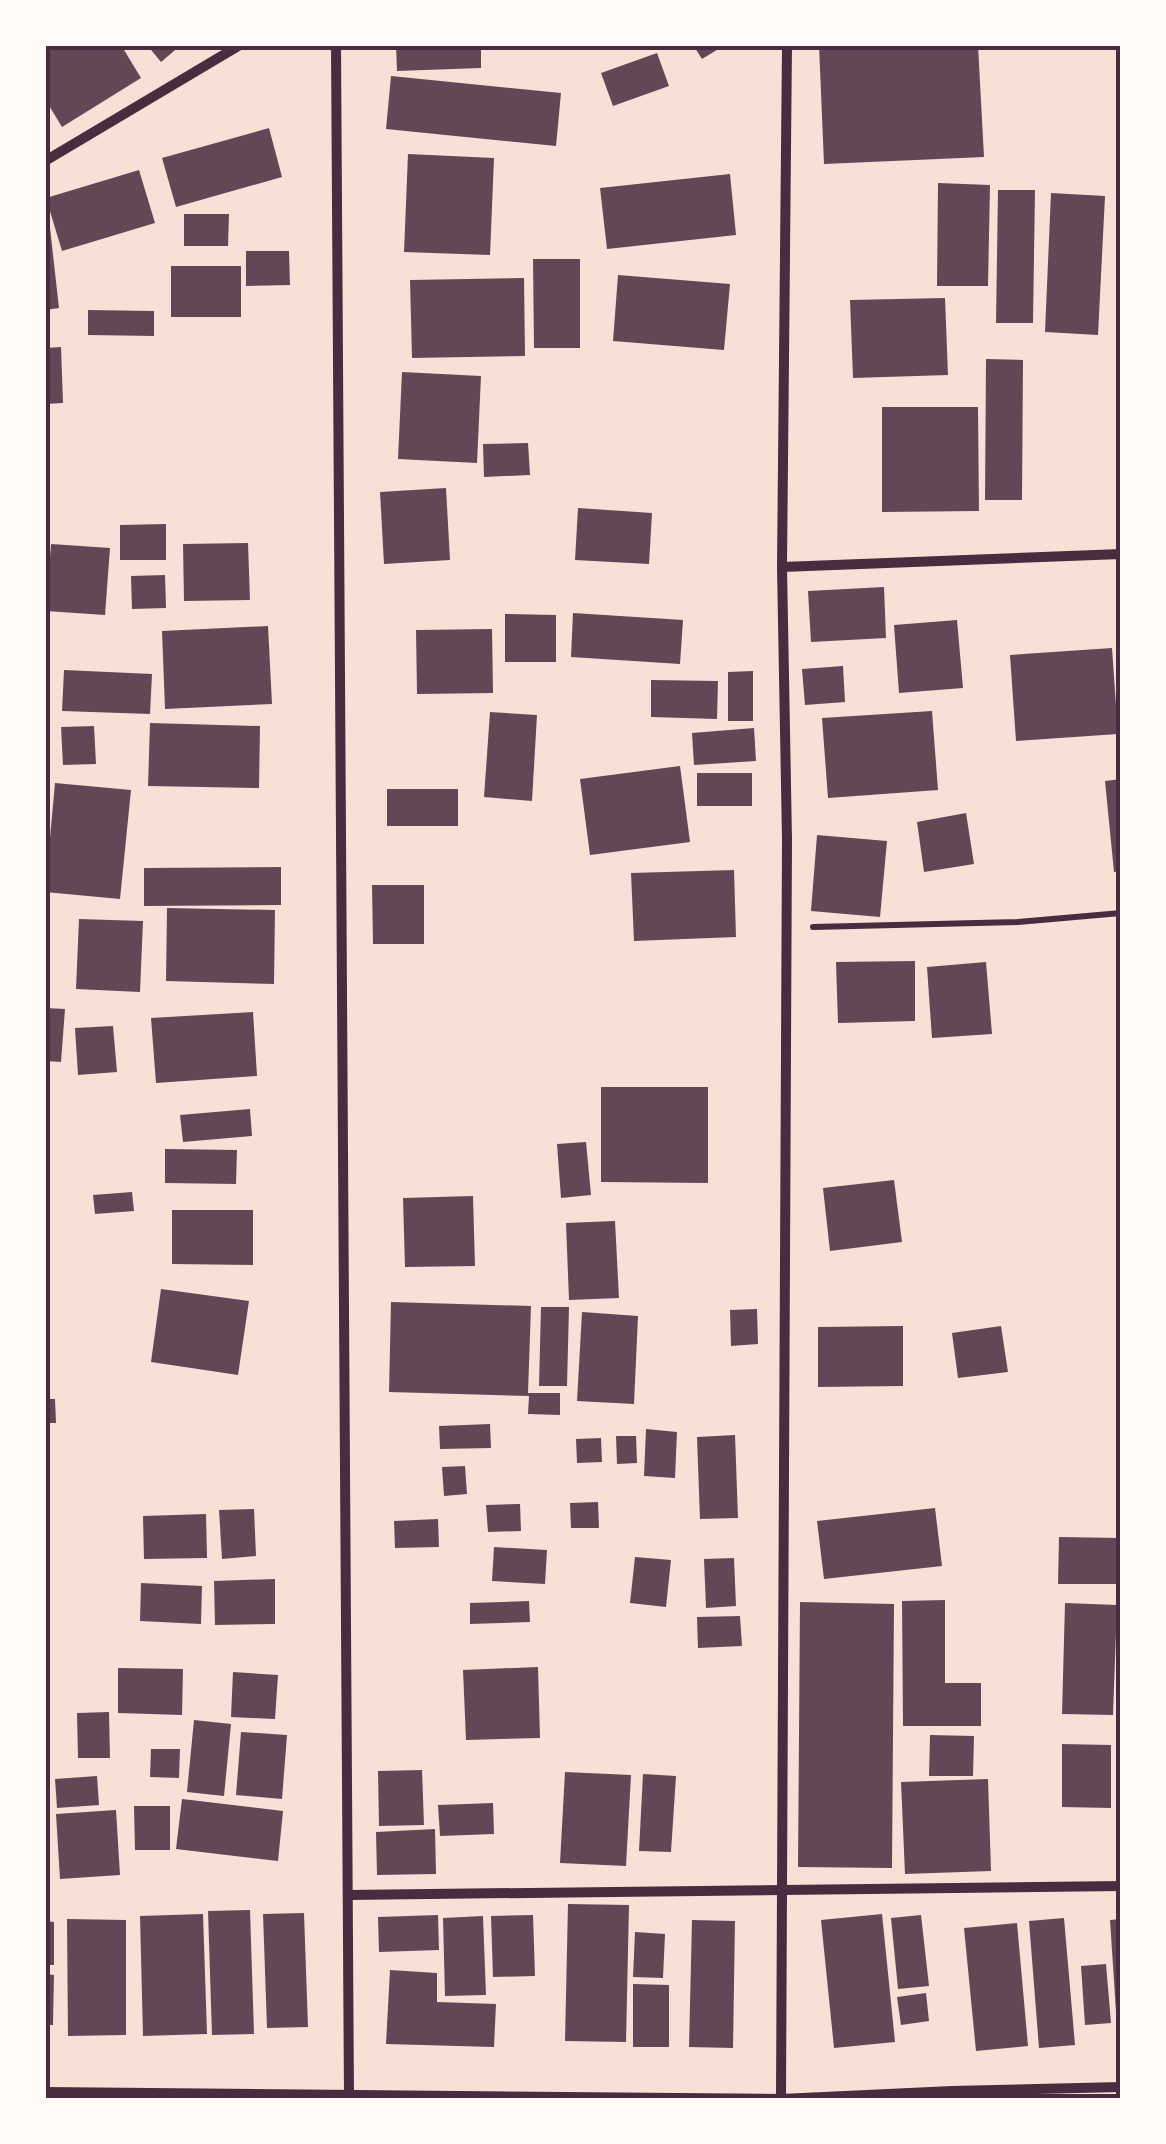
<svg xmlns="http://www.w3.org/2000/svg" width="1166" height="2144" font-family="Raleway,sans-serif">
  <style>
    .building { fill: #644757 }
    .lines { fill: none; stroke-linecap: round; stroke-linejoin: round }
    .path { stroke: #4a2c40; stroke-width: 6 }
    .minor { stroke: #4a2c40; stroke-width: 10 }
    .neatline { fill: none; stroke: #4a2c40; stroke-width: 4 }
  </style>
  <rect width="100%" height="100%" fill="#f7e1d7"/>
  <g class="building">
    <path d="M45 45H121L141 78 62 127 45 99Z"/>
    <path d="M147 45H181L161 62Z"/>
    <path d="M396 45H481V68L397 71Z"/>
    <path d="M693 45H725L702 59Z"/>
    <path d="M819 45H978L984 157 824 164Z"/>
    <path d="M657 53 669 86 613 106 601 73Z"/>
    <path d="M391 76 561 93 556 146 386 129Z"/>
    <path d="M269 128 282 177 176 207 162 158Z"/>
    <path d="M408 154 494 158 490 255 404 252Z"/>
    <path d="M139 170 155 223 62 251 46 198Z"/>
    <path d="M730 174 736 235 607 249 600 188Z"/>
    <path d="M938 183 990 185 988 286H937Z"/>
    <path d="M998 190H1035L1033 323H996Z"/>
    <path d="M1051 193 1105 196 1098 335 1045 332Z"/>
    <path d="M184 214H229L228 246H184Z"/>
    <path d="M49 219 59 308 45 310V220Z"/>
    <path d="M246 251H289L290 285 246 286Z"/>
    <path d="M533 259H580V348H534Z"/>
    <rect x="171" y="266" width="70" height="51"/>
    <path d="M618 275 730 284 724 350 613 341Z"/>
    <path d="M524 278 525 356 412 358 410 280Z"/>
    <path d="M945 298 948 375 853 378 850 300Z"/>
    <path d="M88 310 154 311V336L88 335Z"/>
    <path d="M61 347 63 403 45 404V348Z"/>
    <path d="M986 359 1023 360 1022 500H985Z"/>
    <path d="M402 372 481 376 477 463 398 459Z"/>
    <path d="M882 407H978L979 511 882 512Z"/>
    <path d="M528 443 530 475 484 477 483 444Z"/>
    <path d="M446 488 450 560 384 564 380 492Z"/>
    <path d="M578 508 652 513 649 564 575 560Z"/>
    <path d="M166 524V560H120V525Z"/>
    <path d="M248 543 250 600 184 601 183 544Z"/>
    <path d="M51 544 110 548 105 615 46 611Z"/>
    <path d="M165 575 166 608 132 609 131 576Z"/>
    <path d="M884 587 886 638 811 642 808 591Z"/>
    <path d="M573 613 683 620 680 664 571 657Z"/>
    <path d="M505 614 556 615V662H505Z"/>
    <path d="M957 620 963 688 899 693 894 625Z"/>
    <path d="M268 626 272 704 165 709 162 631Z"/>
    <path d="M492 629 493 693 417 694 416 630Z"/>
    <path d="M1112 648 1118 734 1016 741 1010 655Z"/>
    <path d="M843 666 845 702 805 705 802 669Z"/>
    <path d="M64 670 152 674 150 714 62 711Z"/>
    <path d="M753 671V721H728V672Z"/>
    <path d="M651 680 718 681 717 719 651 717Z"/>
    <path d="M932 711 938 790 828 798 822 718Z"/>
    <path d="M490 712 537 715 532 801 484 797Z"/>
    <path d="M150 723 260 726 259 788 148 786Z"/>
    <path d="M94 726 96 764 63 765 61 727Z"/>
    <path d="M754 728 756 761 694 765 692 733Z"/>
    <path d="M680 766 690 842 590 855 580 779Z"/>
    <rect x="697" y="773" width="55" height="33"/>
    <path d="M1121 779V871L1114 872 1105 781Z"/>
    <path d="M55 783 131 790 120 899 45 892Z"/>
    <rect x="387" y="789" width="71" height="37"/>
    <path d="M966 813 974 864 924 872 917 822Z"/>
    <path d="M817 835 887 841 880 917 811 911Z"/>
    <path d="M281 867V905L144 906V868Z"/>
    <path d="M734 870 736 937 634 941 631 873Z"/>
    <path d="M372 885H424V944H373Z"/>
    <path d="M167 908 275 910 274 984 166 981Z"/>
    <path d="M79 919 143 921 140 992 76 989Z"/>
    <path d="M915 961V1021L838 1023 836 962Z"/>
    <path d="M986 962 992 1034 932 1038 927 967Z"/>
    <path d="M45 1008 65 1009 61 1062 45 1061Z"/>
    <path d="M253 1012 257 1076 156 1083 151 1018Z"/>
    <path d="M113 1026 117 1072 78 1075 75 1028Z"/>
    <path d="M601 1087H708V1183L601 1182Z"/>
    <path d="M250 1109 252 1136 183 1142 180 1115Z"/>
    <path d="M586 1142 591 1195 561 1198 557 1144Z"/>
    <path d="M165 1149 237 1150 236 1184 165 1183Z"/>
    <path d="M894 1180 902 1242 830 1251 823 1188Z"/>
    <path d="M132 1192 134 1211 95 1214 93 1195Z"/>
    <path d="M473 1196 475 1266 405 1267 403 1198Z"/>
    <path d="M172 1210H253V1265L172 1264Z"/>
    <path d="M615 1221 619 1298 569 1300 566 1223Z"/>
    <path d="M161 1289 249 1301 238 1375 151 1362Z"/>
    <path d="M391 1302 531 1306 528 1393H560V1415L528 1414 529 1396 389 1392Z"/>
    <path d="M541 1307H569L567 1386H539Z"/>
    <path d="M757 1309 758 1344 731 1346 730 1310Z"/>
    <path d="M582 1312 638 1316 634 1404 577 1401Z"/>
    <path d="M903 1326V1386L818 1387V1327Z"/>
    <path d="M1001 1326 1008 1372 958 1378 952 1333Z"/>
    <path d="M45 1399H55L56 1423H45Z"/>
    <path d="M490 1424 491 1448 440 1449 439 1426Z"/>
    <path d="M646 1429 677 1432 675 1478 644 1476Z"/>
    <path d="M735 1435 738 1518 700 1519 697 1437Z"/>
    <path d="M616 1436H636L637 1463 617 1464Z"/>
    <path d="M601 1438 602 1462 577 1463 576 1439Z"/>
    <path d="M48 1464 50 1519H45V1465Z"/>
    <path d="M465 1466 467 1494 444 1496 442 1467Z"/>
    <path d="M598 1502 599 1528H571L570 1503Z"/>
    <path d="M520 1504 521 1531 488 1532 486 1505Z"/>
    <path d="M935 1508 942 1566 824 1579 817 1521Z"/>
    <path d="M254 1509 256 1556 222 1559 219 1510Z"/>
    <path d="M206 1514 207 1558 144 1559 143 1516Z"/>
    <path d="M438 1519 439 1547 395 1548 394 1521Z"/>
    <path d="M1059 1537 1121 1538V1584H1058Z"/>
    <path d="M494 1547 547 1550 545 1584 492 1581Z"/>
    <path d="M635 1557 671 1560 666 1607 630 1603Z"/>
    <path d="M734 1558 736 1606 706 1608 704 1559Z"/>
    <path d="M275 1579V1624L215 1625 214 1581Z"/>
    <path d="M141 1583 202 1586 201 1624 140 1621Z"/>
    <path d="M945 1600V1683H981V1726H903L902 1601Z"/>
    <path d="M529 1601 530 1622 470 1624V1603Z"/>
    <path d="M800 1602 894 1604 892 1868 798 1867Z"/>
    <path d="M1065 1603 1117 1605 1113 1715 1062 1714Z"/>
    <path d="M740 1616 742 1646 698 1648 697 1617Z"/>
    <path d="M538 1667 540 1738 466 1740 463 1670Z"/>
    <path d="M118 1668 183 1669 182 1715 118 1713Z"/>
    <path d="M233 1672 278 1675 275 1719 231 1717Z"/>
    <path d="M109 1712 110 1758H78L77 1713Z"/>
    <path d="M194 1720 231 1724 224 1796 187 1792Z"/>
    <path d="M241 1732 287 1735 282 1799 236 1795Z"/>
    <path d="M930 1735 974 1736 973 1776H929Z"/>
    <path d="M1062 1744 1111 1745V1808L1062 1807Z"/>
    <path d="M151 1749H180L179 1778 150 1777Z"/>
    <path d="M422 1770 424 1825 379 1826 378 1771Z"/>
    <path d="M565 1772 631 1775 626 1866 560 1863Z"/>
    <path d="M643 1774 676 1776 671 1852 639 1851Z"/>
    <path d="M97 1776 99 1805 57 1808 55 1779Z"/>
    <path d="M988 1779 991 1871 905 1874 901 1782Z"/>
    <path d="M182 1799 283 1811 278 1861 176 1849Z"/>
    <path d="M493 1803 494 1834 440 1836 438 1805Z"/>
    <path d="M134 1806H170V1850H135Z"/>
    <path d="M116 1810 120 1875 60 1879 56 1814Z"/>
    <path d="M435 1829 436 1874 377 1875 376 1832Z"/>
    <path d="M568 1904 629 1905 626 2042 565 2041Z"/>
    <path d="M250 1910 254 2034 212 2035 208 1911Z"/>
    <path d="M304 1913 308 2027 267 2028 263 1914Z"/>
    <path d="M203 1914 207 2034 143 2036 140 1916Z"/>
    <path d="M882 1914 895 2042 834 2048 821 1920Z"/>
    <path d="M438 1915 439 1950 379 1952 378 1917Z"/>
    <path d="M533 1915 535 1976 493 1977 491 1916Z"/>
    <path d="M921 1915 929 1986 898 1989 891 1918Z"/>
    <path d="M483 1916 486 1995 445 1996 443 1918Z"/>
    <path d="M1064 1918 1075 2045 1039 2048 1029 1921Z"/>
    <path d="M67 1919 126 1920V2035L68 2036Z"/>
    <path d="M1121 1919V2027H1117L1110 1920Z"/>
    <path d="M692 1920 735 1921 733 2048 689 2047Z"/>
    <path d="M45 1921 54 1922V1965H45Z"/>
    <path d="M1017 1923 1028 2046 976 2051 964 1928Z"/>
    <path d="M635 1932 665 1934 663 1978 633 1977Z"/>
    <path d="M1106 1964 1111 2023 1085 2025 1081 1966Z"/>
    <path d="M390 1970 437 1973V2002L496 2004 494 2047 386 2044Z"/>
    <path d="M45 1974 54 1975 53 2025H45Z"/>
    <path d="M633 1984 669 1985V2047H633Z"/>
    <path d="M926 1993 929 2021 901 2025 897 1997Z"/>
  </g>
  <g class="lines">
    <path class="path" d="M813 927 1018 922 1121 913"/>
    <g class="minor">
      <path d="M336 45 349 2099"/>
      <path d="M45 161 240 45"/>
      <path d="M782 567 1121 554"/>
      <path d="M348 1895 1121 1886"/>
      <path d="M45 2092 781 2099 952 2091 1121 2087"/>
      <path d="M781 2099 787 839 782 567 787 45"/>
    </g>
  </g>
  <rect width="1166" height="2144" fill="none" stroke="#fffaf5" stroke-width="95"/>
  <rect x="48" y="48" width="1070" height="2048" class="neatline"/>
</svg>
